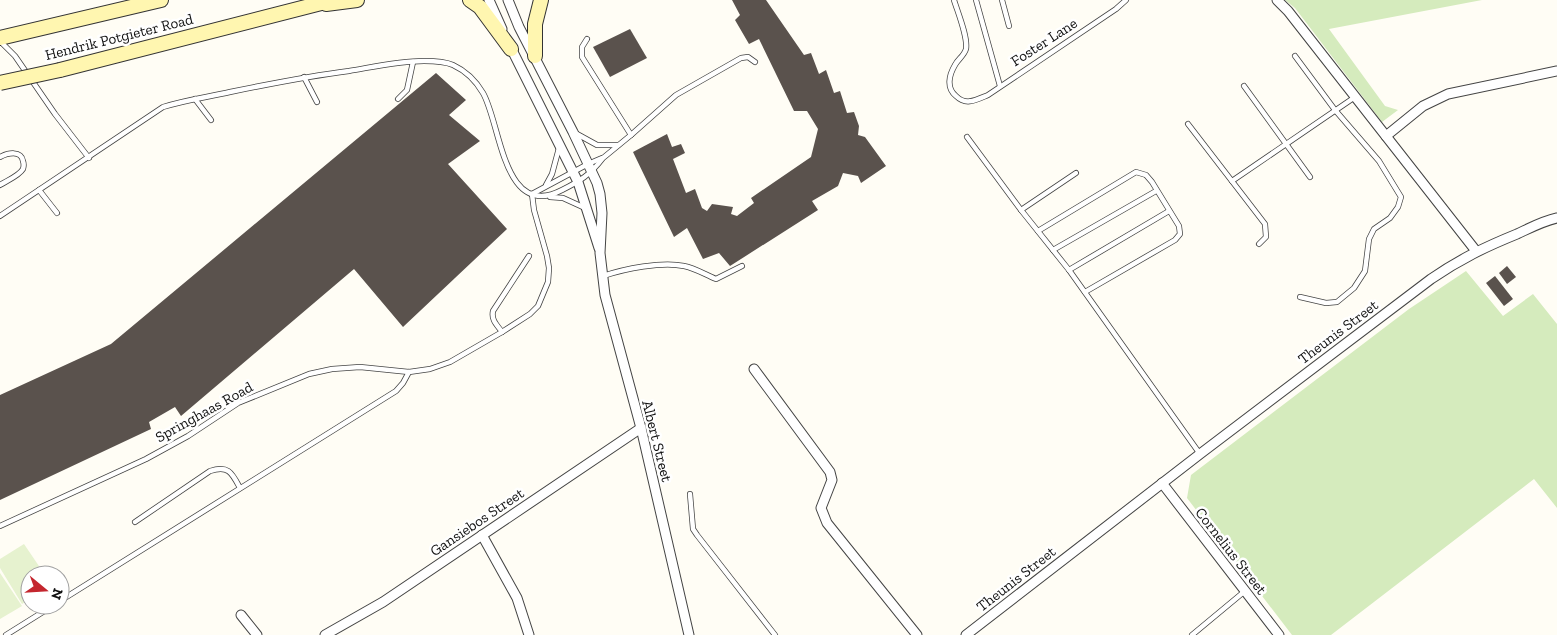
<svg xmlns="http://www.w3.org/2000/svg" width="1557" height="635" font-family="'Zilla Slab',serif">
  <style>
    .green { fill: #d5ebbd }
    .pitch { fill: #e6f2cf }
    .building { fill: #5a524d }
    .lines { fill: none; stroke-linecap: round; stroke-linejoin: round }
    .lane-casing { stroke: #444; stroke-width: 6 }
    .street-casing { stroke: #444; stroke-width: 11 }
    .secondary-casing { stroke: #333; stroke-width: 16 }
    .lane { stroke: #fff; stroke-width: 4.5 }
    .street { stroke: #fff; stroke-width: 9 }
    .secondary { stroke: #fff6b0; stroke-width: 14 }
    .secondary-bridge-casing { stroke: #333; stroke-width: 16; stroke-linecap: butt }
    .secondary-bridge { stroke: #fff6b0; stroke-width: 14 }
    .labels { text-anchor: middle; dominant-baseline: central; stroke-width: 5; stroke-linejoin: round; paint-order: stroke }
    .street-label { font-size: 15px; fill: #111; stroke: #fff }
  </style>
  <rect width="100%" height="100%" fill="#fffdf5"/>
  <g class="green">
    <path d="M1285 0H1482L1329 29 1385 106 1398 110 1382 122 1295 8Z"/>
    <path d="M1466 271 1503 316 1533 294 1557 324V508L1534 479 1331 635H1292L1187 498 1191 475 1409 309Z"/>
  </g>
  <g class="pitch">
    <path d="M24 544 45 575H30V599L22 604 0 568V559Z"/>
    <path d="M0 573 22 606 0 619Z"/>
  </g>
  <g class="building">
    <path d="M732 0H766L804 55 811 53 819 74 826 70 834 93 840 91 847 113 854 112 859 126 858 135 865 137 886 166 861 183 858 176 843 173 838 186 812 201 818 210 730 266 719 253 703 259 687 228 674 237 633 152 667 134 672 147 681 144 685 153 673 159 686 193 695 189 702 208 707 211 712 204 733 207 731 214 737 216 754 203 751 198 811 157 818 129 807 111H794L759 39 749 44 735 20 740 15Z"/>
    <path d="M630 29 647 58 610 77 593 47Z"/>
    <path d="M436 73 466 100 449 115 480 141 448 164 507 229 403 327 354 269 181 416 175 407 149 422 151 429 0 500V395L111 344Z"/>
    <path d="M1507 266 1516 277 1507 284 1499 273Z"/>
    <path d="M1495 276 1513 299 1504 306 1486 283Z"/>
  </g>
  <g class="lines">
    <g class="lane-casing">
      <g id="lane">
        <path d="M954 0C958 13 968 37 966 49 964 56 958 59 955 65 949 75 946 88 956 96 966 106 976 100 988 95L1116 9 1126 0"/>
        <path d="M976 0 1000 86"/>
        <path d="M1002 0 1009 26"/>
        <path d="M587 39 582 47V57L631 135"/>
        <path d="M0 41 15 56 55 114 89 158"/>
        <path d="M1295 56 1335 110 1379 161 1401 197 1398 207 1390 218 1374 229 1369 239 1365 271 1354 288 1337 302 1326 303 1300 297"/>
        <path d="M304 77 317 102"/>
        <path d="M1244 86 1310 177"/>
        <path d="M195 99 211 120"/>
        <path d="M398 99 407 90 413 62"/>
        <path d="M1188 124 1265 224 1266 237 1259 244"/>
        <path d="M577 134 597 145H618"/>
        <path d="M967 137 1021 210 1069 270 1200 454"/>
        <path d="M0 157C8 153 21 150 23 161 24 164 24 166 23 169 19 176 6 181 0 185"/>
        <path d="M1232 181 1355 97"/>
        <path d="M546 185 552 174 559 148"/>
        <path d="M39 190 57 213"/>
        <path d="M532 194 588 164 602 158"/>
        <path d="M550 197 563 198 585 208"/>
        <path d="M1021 210 1076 173"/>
        <path d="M0 216 163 107C185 100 208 97 230 92 269 84 309 76 349 71 373 67 399 61 424 61 433 61 444 61 453 65 466 71 476 81 483 93 501 124 503 221 562 190 580 181 590 175 603 158L631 135 676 95 741 58 748 57 755 62"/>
        <path d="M1038 231 1136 172 1146 175 1152 182 1179 226 1180 234 1175 240 1085 292"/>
        <path d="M1053 250 1156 191"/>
        <path d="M1069 270 1169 211"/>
        <path d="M603 276C624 269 662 261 684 266 695 268 706 275 716 279L742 266"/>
        <path d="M502 332C497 325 491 320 493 311L529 256"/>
        <path d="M690 494 693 529 697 535 775 635"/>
        <path d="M135 522 210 471C229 465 232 473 240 488"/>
        <path d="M0 526 146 459 188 436 238 403 309 374 332 369 360 367 409 372 430 369 450 362 502 332 530 314 538 306 548 282 549 268 547 256 534 210 532 194"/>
        <path d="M60 601 396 391 403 383 409 372"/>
        <path d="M6 635 54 605"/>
        <path d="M1192 635 1245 591"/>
      </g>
    </g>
    <g class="street-casing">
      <g id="street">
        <path d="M489 0 502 29"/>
        <path d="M508 0 519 27 573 132 597 183 600 194 602 213 600 253 605 295 641 428 689 635"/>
        <path d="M1277 0 1288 11 1476 251"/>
        <path d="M510 46 578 182 599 248"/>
        <path d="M1386 136 1423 106 1448 94 1557 71"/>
        <path d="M754 369 830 472 832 480 821 508 827 523 917 635"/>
        <path d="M1162 483 1279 635"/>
        <path d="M482 535 517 598 529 635"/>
        <path d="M241 615 257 635"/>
        <path d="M325 635 383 602 641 428"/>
        <path d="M966 635 1200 454 1431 279C1460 259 1485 247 1517 234 1530 228 1543 221 1557 218"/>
      </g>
    </g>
    <g class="secondary-casing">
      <g id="secondary">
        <path d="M470 0 480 7 511 49"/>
        <path d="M326 4 357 0"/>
        <path d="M0 38 161 0"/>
        <path d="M535 56V24L541 0"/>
        <path d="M60 70 333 0"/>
      </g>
    </g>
    <use href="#lane" class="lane"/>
    <use href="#street" class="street"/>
    <use href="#secondary" class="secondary"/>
    <g class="secondary-bridge-casing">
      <path id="secondary-bridge" d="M0 83 60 70"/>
    </g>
    <use href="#secondary-bridge" class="secondary-bridge"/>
  </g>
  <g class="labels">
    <g class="street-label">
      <text transform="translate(119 37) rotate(-14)">Hendrik Potgieter Road</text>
      <text transform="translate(1044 42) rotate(-33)">Foster Lane</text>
      <text transform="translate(1338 332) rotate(-37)">Theunis Street</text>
      <text transform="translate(204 412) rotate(-29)">Springhaas Road</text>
      <text transform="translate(657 441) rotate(76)">Albert Street</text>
      <text transform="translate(477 522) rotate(-34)">Gansiebos Street</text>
      <text transform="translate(1231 551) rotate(52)">Cornelius Street</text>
      <text transform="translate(1016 579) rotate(-38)">Theunis Street</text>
    </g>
  </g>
  <g transform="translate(45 590) rotate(108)"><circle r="24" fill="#ffffff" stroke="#a0a0a0"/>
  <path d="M0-4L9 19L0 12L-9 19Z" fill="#c4262e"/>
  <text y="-8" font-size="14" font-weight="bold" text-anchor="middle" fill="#111111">N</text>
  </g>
</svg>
